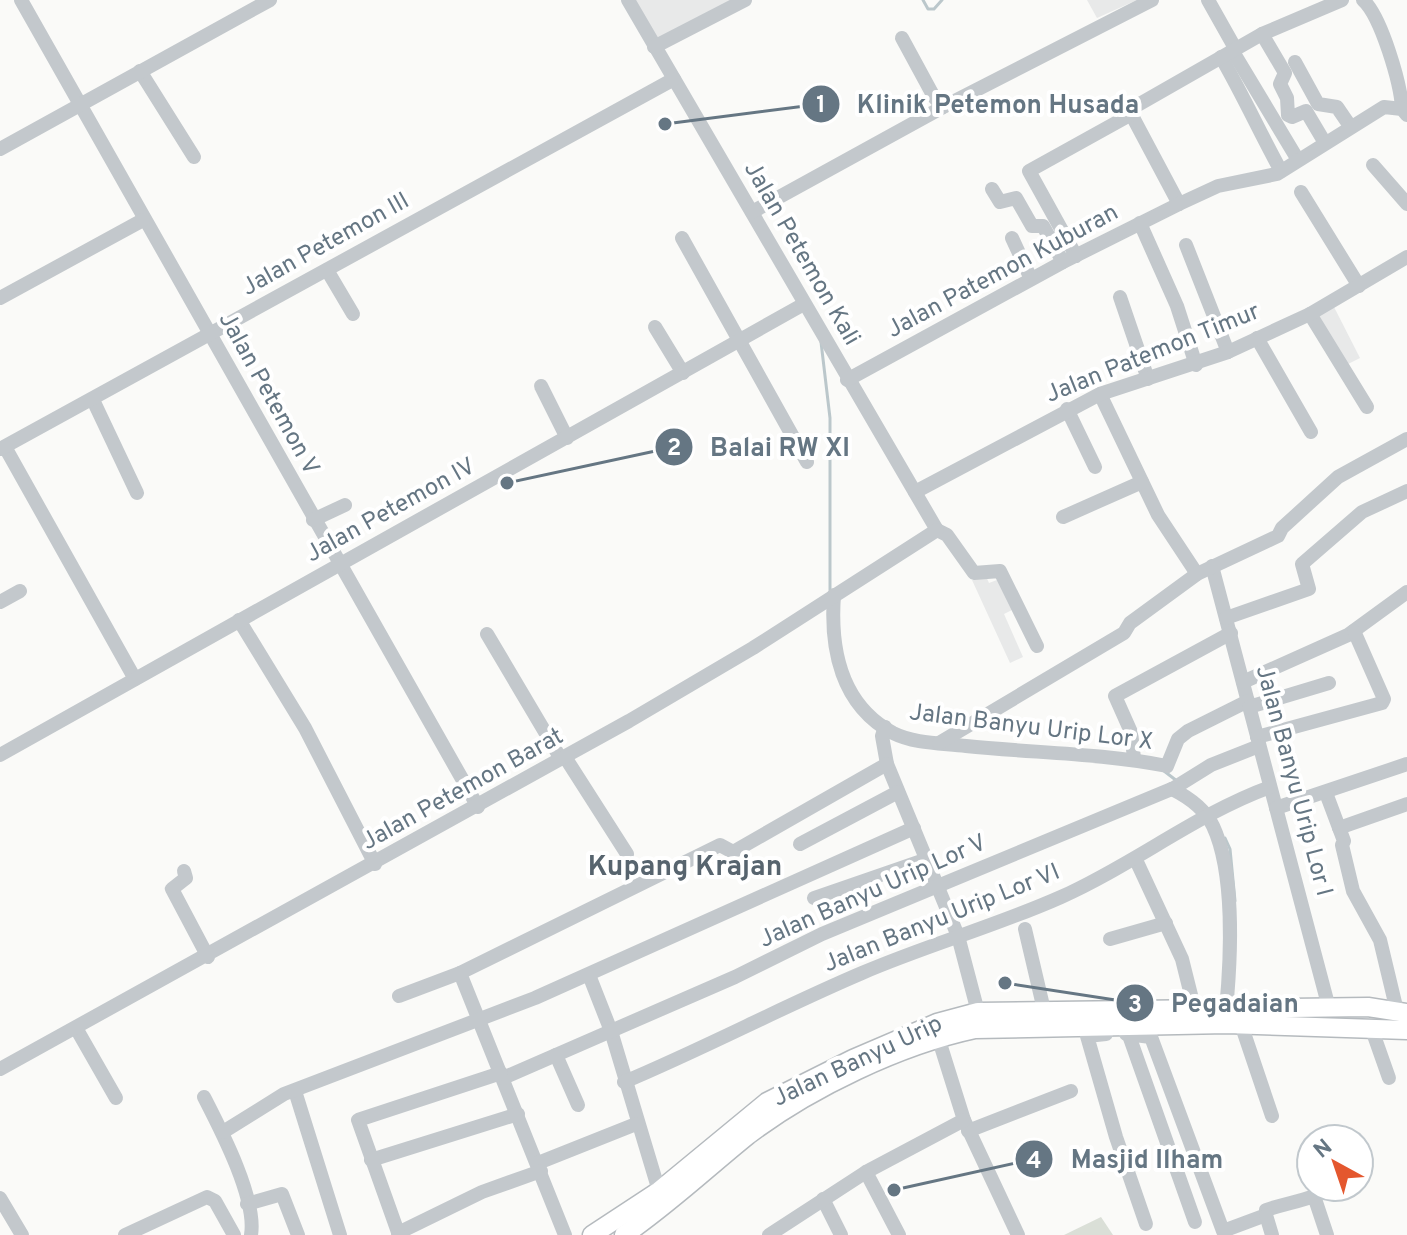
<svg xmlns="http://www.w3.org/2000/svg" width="1407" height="1235" font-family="Overpass,sans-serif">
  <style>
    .built { fill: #e8e9e9 }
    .green { fill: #dadfd7 }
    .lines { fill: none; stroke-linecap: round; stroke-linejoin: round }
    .stream { stroke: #bbc7cb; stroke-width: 3 }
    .major-casing { stroke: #b5babe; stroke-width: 21 }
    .minor { stroke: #c3c8cc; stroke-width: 14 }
    .major { stroke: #fff; stroke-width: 18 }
    .labels { text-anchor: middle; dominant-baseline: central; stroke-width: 8; stroke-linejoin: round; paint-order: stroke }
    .street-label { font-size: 24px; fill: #657683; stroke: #fff }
    .quarter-label { font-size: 28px; font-weight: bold; fill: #57646e; stroke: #fff }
    .leader { fill: none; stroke: #657683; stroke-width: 3 }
    .callout-dot { fill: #657683; stroke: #fff; stroke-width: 3 }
    .mark-label { font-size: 24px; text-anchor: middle; font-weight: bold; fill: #fff }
    .callout-label { font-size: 26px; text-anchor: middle; font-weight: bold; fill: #657683; stroke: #fff; stroke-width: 8; stroke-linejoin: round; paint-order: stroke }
  </style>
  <rect width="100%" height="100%" fill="#fafaf8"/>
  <g class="built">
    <path d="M635 0H736L658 42Z"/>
    <path d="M1087 0H1137L1097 18Z"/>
    <path d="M1334 307 1360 358 1342 367 1315 316Z"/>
    <path d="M985 574 989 583 1002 578 1016 608 1004 614 1023 657 1010 663 972 580Z"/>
  </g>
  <path class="green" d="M1101 1217 1113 1235H1064Z"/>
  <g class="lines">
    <g class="stream">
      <path d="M923 0 928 9H934L942 0"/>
      <path d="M821 342 830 418V590"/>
      <path d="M1164 771 1177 781"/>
      <path d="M1225 838 1230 849 1235 901"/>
    </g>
    <g class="major-casing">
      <g id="major">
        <path d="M592 1235 659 1191 767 1102 853 1059 937 1023 978 1012 1368 1007 1407 1013"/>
        <path d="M624 1235C668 1205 707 1168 748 1135 810 1088 900 1045 975 1029L1227 1024 1407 1030"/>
      </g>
    </g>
    <g class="minor">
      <path d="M21 0 478 807"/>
      <path d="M628 0 937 530"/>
      <path d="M1208 0 1235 48"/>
      <path d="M1363 0C1381 16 1401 84 1402 109"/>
      <path d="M1262 34 1285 73 1280 84 1287 98 1288 115 1292 117 1306 111 1325 143"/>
      <path d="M902 38 934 97 943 107"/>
      <path d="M654 47 745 0"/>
      <path d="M1232 50 1298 160"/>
      <path d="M1221 57C1243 95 1260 133 1281 171"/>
      <path d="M1295 62 1318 104 1337 107 1350 126"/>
      <path d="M140 71 194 157"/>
      <path d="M0 149 270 0"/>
      <path d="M1373 165 1407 204"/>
      <path d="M992 189 1000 202 1016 198 1032 226H1043L1063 262"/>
      <path d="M1301 192 1359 286"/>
      <path d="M1179 204 1129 110 1262 34 1342 0"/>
      <path d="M752 212 943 107 1152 0"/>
      <path d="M1140 223 1177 306 1196 365"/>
      <path d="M682 238 807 462"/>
      <path d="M1012 238 1031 279"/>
      <path d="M1186 245 1228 352"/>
      <path d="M1076 256 1029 171 1130 115"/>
      <path d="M327 270 353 314"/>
      <path d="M1120 297 1148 379"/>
      <path d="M0 298 143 220"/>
      <path d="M1310 314 1367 407"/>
      <path d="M655 327 683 373"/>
      <path d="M1257 338 1311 432"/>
      <path d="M847 380 1063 262 1179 204 1218 186 1277 174 1384 107 1402 109 1407 115"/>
      <path d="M541 386 567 438"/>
      <path d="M1100 394 1158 515 1197 574"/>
      <path d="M93 400 137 493"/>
      <path d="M1067 409 1095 467"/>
      <path d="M5 447 135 679"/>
      <path d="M0 449 674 79"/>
      <path d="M915 492 1100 394 1228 352 1310 314 1407 257"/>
      <path d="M1063 517 1142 482"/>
      <path d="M313 520 345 505"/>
      <path d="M937 530 947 535 974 573 1000 571 1037 646"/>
      <path d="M1212 566 1329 1008"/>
      <path d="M834 595C830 649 841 705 893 733 915 744 942 743 966 746 1033 753 1101 753 1167 766L1178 739 1188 731 1248 701"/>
      <path d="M0 602 20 591"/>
      <path d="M1226 618 1309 589 1302 564 1362 512 1407 491"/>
      <path d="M239 620 305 728 375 864"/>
      <path d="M487 634 561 759"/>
      <path d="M1243 682 1348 635 1407 592"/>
      <path d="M1249 707 1329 683"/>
      <path d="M885 727 882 736 887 764 958 936 978 1012"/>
      <path d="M1257 737 1382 703 1384 699 1354 631"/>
      <path d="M939 743 1124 633 1130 623 1197 574 1278 536 1282 528 1338 477 1407 439"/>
      <path d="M0 755 804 304"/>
      <path d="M565 757 627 854"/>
      <path d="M1134 758 1131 732 1115 696 1231 633"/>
      <path d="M1172 789C1188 797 1205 809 1213 826 1235 873 1231 958 1226 1010"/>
      <path d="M1326 793 1344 841 1342 845 1353 891 1380 940 1397 1011"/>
      <path d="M1276 808 1407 764"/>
      <path d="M1339 828 1407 804"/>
      <path d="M800 844 898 792"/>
      <path d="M1136 860 1182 959 1195 1011"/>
      <path d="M184 871 186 878 172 889 208 957"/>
      <path d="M814 898 927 859"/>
      <path d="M1025 929 1044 1010"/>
      <path d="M1110 939 1166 923"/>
      <path d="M460 973 565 1235"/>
      <path d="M589 975 611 1031 659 1191"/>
      <path d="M399 996 460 973 720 845 733 852 887 764"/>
      <path d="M1241 1024 1272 1116"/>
      <path d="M1126 1027 1195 1222"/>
      <path d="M1371 1027 1389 1078"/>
      <path d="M76 1028 116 1098"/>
      <path d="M1106 1034 1087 1036 1116 1137 1146 1224"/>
      <path d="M1126 1034 1151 1037 1223 1231 1266 1215V1210C1283 1204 1298 1202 1314 1196L1327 1235"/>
      <path d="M938 1037 964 1120 1018 1235"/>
      <path d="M556 1055 578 1105"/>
      <path d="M0 1069 629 721 753 648 937 530"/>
      <path d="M503 1078 735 977 822 934 1174 788 1211 765 1259 746"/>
      <path d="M624 1082C705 1048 782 1007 862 973 927 945 996 926 1061 897 1133 865 1196 814 1270 787"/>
      <path d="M295 1091 340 1235"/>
      <path d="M204 1097C221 1130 257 1199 251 1235"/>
      <path d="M968 1131 1071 1091"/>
      <path d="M223 1132 284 1094 535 998 914 828"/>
      <path d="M371 1160 518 1114"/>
      <path d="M538 1163 636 1124"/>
      <path d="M866 1172 899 1235"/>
      <path d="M0 1198 22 1235"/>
      <path d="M823 1199 841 1235"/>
      <path d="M247 1204 282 1194 298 1235"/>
      <path d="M1266 1215 1272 1235"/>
      <path d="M398 1233 482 1192 541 1171"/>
      <path d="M125 1235 207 1197 215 1201 234 1235"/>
      <path d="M399 1235 358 1120 501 1073"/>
      <path d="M769 1235 866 1172 964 1120"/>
    </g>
    <use href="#major" class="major"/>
  </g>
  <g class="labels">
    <g class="street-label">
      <text transform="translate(326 245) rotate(-29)">Jalan Petemon III</text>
      <text transform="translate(801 254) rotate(60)">Jalan Petemon Kali</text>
      <text transform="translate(1003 272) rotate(-28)">Jalan Patemon Kuburan</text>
      <text transform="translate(1153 354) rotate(-22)">Jalan Patemon Timur</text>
      <text transform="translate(268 394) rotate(61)">Jalan Petemon V</text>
      <text transform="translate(391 511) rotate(-29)">Jalan Petemon IV</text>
      <text transform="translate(1031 728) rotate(7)">Jalan Banyu Urip Lor X</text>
      <text transform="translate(1293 781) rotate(75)">Jalan Banyu Urip Lor I</text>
      <text transform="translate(463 790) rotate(-29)">Jalan Petemon Barat</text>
      <text transform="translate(873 892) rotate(-24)">Jalan Banyu Urip Lor V</text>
      <text transform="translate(942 919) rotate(-22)">Jalan Banyu Urip Lor VI</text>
      <text transform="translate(858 1062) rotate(-25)">Jalan Banyu Urip</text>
    </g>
    <g class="quarter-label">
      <text x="685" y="868">Kupang Krajan</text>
    </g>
  </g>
  <path class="leader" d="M665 124L821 104M507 483L674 447M1005 983L1135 1003M894 1190L1034 1159"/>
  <g class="callout-dot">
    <circle cx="665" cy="124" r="8"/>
    <circle cx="507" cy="483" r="8"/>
    <circle cx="1005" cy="983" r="8"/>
    <circle cx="894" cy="1190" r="8"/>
    <circle cx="821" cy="104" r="20"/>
    <circle cx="674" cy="447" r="20"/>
    <circle cx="1135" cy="1003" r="20"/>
    <circle cx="1034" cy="1159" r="20"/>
  </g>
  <g class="mark-label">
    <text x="821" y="112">1</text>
    <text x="674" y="455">2</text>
    <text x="1135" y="1012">3</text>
    <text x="1034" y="1168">4</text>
  </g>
  <g class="callout-label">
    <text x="998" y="113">Klinik Petemon Husada</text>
    <text x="780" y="456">Balai RW XI</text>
    <text x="1235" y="1012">Pegadaian</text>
    <text x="1147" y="1168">Masjid Ilham</text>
  </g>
  <g transform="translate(1335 1163) rotate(320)"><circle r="38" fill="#ffffff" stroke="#c1c8cd" stroke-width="2"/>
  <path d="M0-6L14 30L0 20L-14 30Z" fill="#e4572e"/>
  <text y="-12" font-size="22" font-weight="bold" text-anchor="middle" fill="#657683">N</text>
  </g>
</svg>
